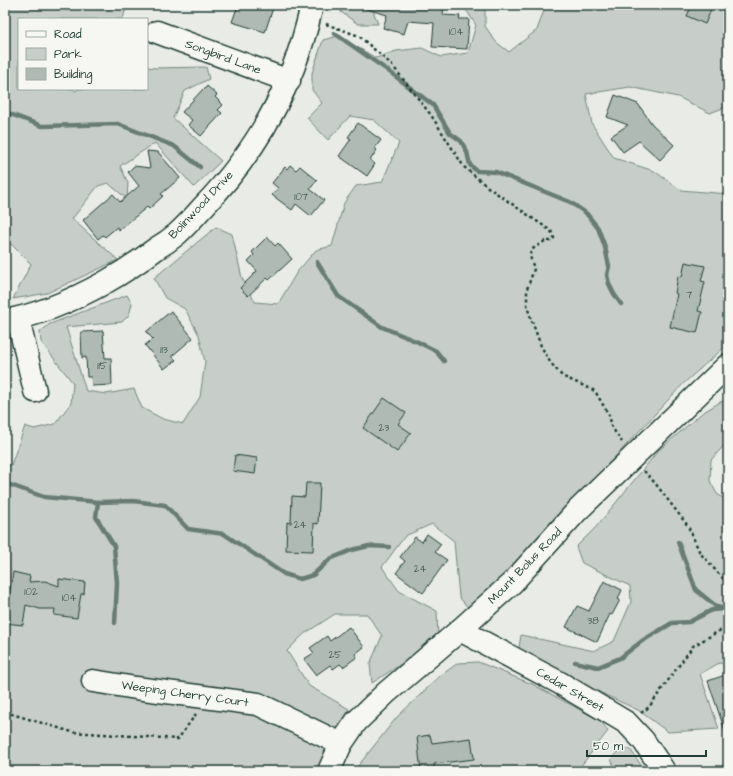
<svg xmlns="http://www.w3.org/2000/svg" width="733" height="776" font-family="'Architects Daughter',sans-serif">
  <style>
    .green { fill: #c7cec9; stroke: #73867e }
    .lines { fill: none; stroke-linecap: round; stroke-linejoin: round }
    .stream { stroke: #687c75; stroke-width: 4.5 }
    .building { fill: #b0bab5; stroke: #1f3d34 }
    .minor-casing { stroke: #1f3d34; stroke-width: 25 }
    .path { stroke: #1f3d34; stroke-width: 2.5; stroke-dasharray: 3 3; stroke-linecap: butt }
    .minor { stroke: #f6f6f2; stroke-width: 22 }
    .labels { text-anchor: middle; dominant-baseline: central; stroke-width: 3; stroke-linejoin: round; paint-order: stroke }
    .number-label { font-size: 10px; fill: #435c54 }
    .street-label { font-size: 12px; fill: #1f3d34; stroke: #f6f6f2 }
  </style>
  <rect width="100%" height="100%" fill="#e9ebe7"/>
  <filter id="ink" filterUnits="userSpaceOnUse"><feTurbulence type="fractalNoise" baseFrequency=".025" numOctaves="2"/><feDisplacementMap in="SourceGraphic" scale="8" xChannelSelector="R" yChannelSelector="G"/><feConvolveMatrix kernelMatrix="1 2 1 2 8 2 1 2 1" color-interpolation-filters="sRGB"/></filter>
  <g filter="url(#ink)">
    <g class="green">
      <path d="M5 5H131L126 8 123 19H19V89H73L75 91 79 89H147V67L155 68 206 67 209 79 185 91 173 118 221 161 194 187 155 143 120 166 128 183 127 199 108 183 98 186 72 219 118 260 47 293 13 299 31 264 11 244 5 243Z"/>
      <path d="M339 5H371L378 24H358L341 12Z"/>
      <path d="M463 5H485V26L496 42 509 52 537 30 546 5H728V106L710 113 678 97 630 87 586 94 592 124 614 158 654 171 681 190 728 194V344L684 383 471 611 459 597 454 541 432 524 405 536 382 567 399 591 437 611 438 640 372 683 370 664 382 636 367 614H335L304 634 287 651 309 686 349 709 319 771H5V466L11 465 25 426 34 429 55 424 71 403 73 383 41 342 40 332 50 324 127 295 132 304 129 315 122 322 66 327 86 391 106 394 134 389 142 408 163 419 183 424 200 397 205 362 199 335 185 309 165 298 154 278 216 227 232 234 242 278 255 302 278 304 297 272 316 250 332 246 344 203 356 186 382 182 399 143 374 120 350 116 328 140 307 118 322 103 312 90V73L323 40 338 36 376 58 396 51 422 48 441 57 468 53 476 25Z"/>
      <path d="M722 401 728 411V441L711 460 710 481 717 494 728 501V664L719 663 700 674 719 729 668 732 638 710 518 654 521 635 594 651 614 641 631 602 630 586 582 563 576 547 596 527 658 451 702 413Z"/>
      <path d="M478 662 532 684 601 721 608 731 577 771H354L397 717 440 676 458 663Z"/>
      <path d="M620 749H630L645 771H616L611 759Z"/>
    </g>
    <g class="lines">
      <g class="stream">
        <path d="M334 33 387 70 433 105 450 133 461 141 467 152 470 165 477 171 496 172 570 202 586 213 598 228 605 247 609 266 607 275 609 284 614 294 621 304"/>
        <path d="M5 112 42 126 118 124 174 146 200 167"/>
        <path d="M317 262 338 296 382 327 418 342 436 351 444 361"/>
        <path d="M5 483 44 497 98 502 133 501 165 505 188 529 224 534 284 574 300 579 313 575 330 559 352 550 369 546 389 547"/>
        <path d="M98 502 96 517 114 546 117 583 115 623"/>
        <path d="M678 542 696 590 717 607 728 610"/>
        <path d="M575 662 598 667 620 658 642 641 672 623 689 622 712 610 724 609"/>
      </g>
    </g>
    <g class="building">
      <path d="M238 5H274L265 32 232 22Z"/>
      <path d="M364 5H444L443 15 460 16 459 19H469L467 49 432 47 434 23 408 21 404 34 383 28 387 15 363 8Z"/>
      <path d="M692 5H713L705 24 687 16Z"/>
      <path d="M207 86 217 95 215 97 223 105 218 110 222 113 201 136 188 125 192 120 182 112 203 89 204 90Z"/>
      <path d="M615 95 638 104 652 124 674 145 660 160 639 141 623 152 611 136 628 125 607 117Z"/>
      <path d="M358 123 381 140 375 148 377 150 370 160 375 164 367 176 339 156 351 139 348 137Z"/>
      <path d="M147 151 158 152 180 178 161 194 163 196 149 209 147 207 119 230 117 227 105 237 103 235 98 239 83 220 113 194 120 202 139 186 128 172 134 166 150 168Z"/>
      <path d="M290 165 296 170 300 166 317 180 310 189 324 200 311 216 296 204 292 210 272 195 278 188 272 183 285 167 287 169Z"/>
      <path d="M267 237 275 246 278 243 292 259 269 280 267 278 248 296 240 288 257 271 248 261 254 255 252 252Z"/>
      <path d="M685 262 705 266 701 281 705 282 698 311 702 312 697 333 670 327 677 294 675 293 678 276 682 277Z"/>
      <path d="M171 311 193 338 172 356 176 360 164 369 145 345 153 339 146 332Z"/>
      <path d="M103 331 105 358H111L112 385 92 386 91 377H87L86 357 82 358 81 332Z"/>
      <path d="M384 398 406 413 398 424 411 433 397 452 363 428Z"/>
      <path d="M235 455 257 458 255 474 233 471Z"/>
      <path d="M306 483H320L318 524 314 523 313 551 286 550 287 522 291 523 292 496 305 497Z"/>
      <path d="M427 534 441 544 435 552 447 560 423 593 396 573 405 561 400 557 415 537 422 542Z"/>
      <path d="M13 572 30 576 29 582 45 581 59 586V579L85 582 84 594H81L77 618 54 615 55 609H40L26 605 23 625 5 623Z"/>
      <path d="M604 581 622 590 618 599 620 600 612 615 610 614 597 642 566 627 577 606 589 611Z"/>
      <path d="M349 627 364 647 355 654 357 657 343 667 340 664 333 669 330 665 316 675 304 659 314 653 310 648 327 636 330 641Z"/>
      <path d="M728 674V734H726L708 681Z"/>
      <path d="M430 735 432 743 471 738 474 759 434 764 435 771H421L417 737Z"/>
    </g>
    <g class="lines">
      <g class="minor-casing">
        <g id="minor">
          <path d="M157 32 289 81"/>
          <path d="M18 319 35 391"/>
          <path d="M5 321C39 315 73 300 104 283 122 273 140 261 157 248 164 244 171 239 177 234 186 226 194 217 202 208 258 150 295 84 312 5"/>
          <path d="M460 630 560 683 627 723 643 740 664 771"/>
          <path d="M93 681 136 688 258 704 341 744"/>
          <path d="M329 771 341 744 356 722 386 693 460 630 513 582 577 511 728 365"/>
        </g>
      </g>
      <g class="path">
        <path d="M326 24 359 36 392 65 431 115 464 167 489 188 551 231 554 238 551 241H545L531 250C529 258 532 261 534 269L527 289V304L529 313 541 346 550 362 562 376 595 391 610 417 611 426 622 442"/>
        <path d="M644 471 655 483 688 526 700 553 728 584"/>
        <path d="M5 712 72 732 178 739 196 714"/>
        <path d="M641 713 649 707 693 646 728 626"/>
      </g>
      <use href="#minor" class="minor"/>
    </g>
  </g>
  <g class="labels">
    <g class="number-label">
      <text x="456" y="32">104</text>
      <text x="301" y="197">107</text>
      <text x="689" y="295">7</text>
      <text x="164" y="350">113</text>
      <text x="102" y="366">115</text>
      <text x="384" y="428">23</text>
      <text x="300" y="525">24</text>
      <text x="420" y="569">24</text>
      <text x="31" y="592">102</text>
      <text x="69" y="598">104</text>
      <text x="593" y="621">38</text>
      <text x="335" y="655">25</text>
    </g>
    <g class="street-label">
      <text transform="translate(223 57) rotate(20)">Songbird Lane</text>
      <text transform="translate(201 205) rotate(-47)">Bolinwood Drive</text>
      <text transform="translate(525 566) rotate(-46)">Mount Bolus Road</text>
      <text transform="translate(570 690) rotate(30)">Cedar Street</text>
      <text transform="translate(185 694) rotate(8)">Weeping Cherry Court</text>
    </g>
  </g>
  <rect width="733" height="776" fill="none" stroke="#f6f6f2" stroke-width="20"/>
  <rect x="10" y="10" width="713" height="756" fill="none" stroke="#1f3d34" stroke-width="1.5" filter="url(#ink)"/>
  <rect x="18" y="18" width="130" height="72" fill="#f6f6f2" stroke="#a0aca6"/>
  <rect x="26" y="31" width="20" height="6" fill="#f6f6f2" stroke="#a0aca6"/>
  <text x="54" y="38" font-size="12" fill="#1f3d34">Road</text>
  <rect x="26" y="48" width="20" height="12" fill="#c7cec9" stroke="#a0aca6"/>
  <text x="54" y="58" font-size="12" fill="#1f3d34">Park</text>
  <rect x="26" y="68" width="20" height="12" fill="#b0bab5" stroke="#a0aca6"/>
  <text x="54" y="78" font-size="12" fill="#1f3d34">Building</text>
  <path d="M587 750v6h119v-6" fill="none" stroke="#1f3d34" stroke-width="2"/>
  <text x="593" y="750" font-size="12" fill="#1f3d34" stroke="#f6f6f2" stroke-width="3" paint-order="stroke">50 m</text>
</svg>
